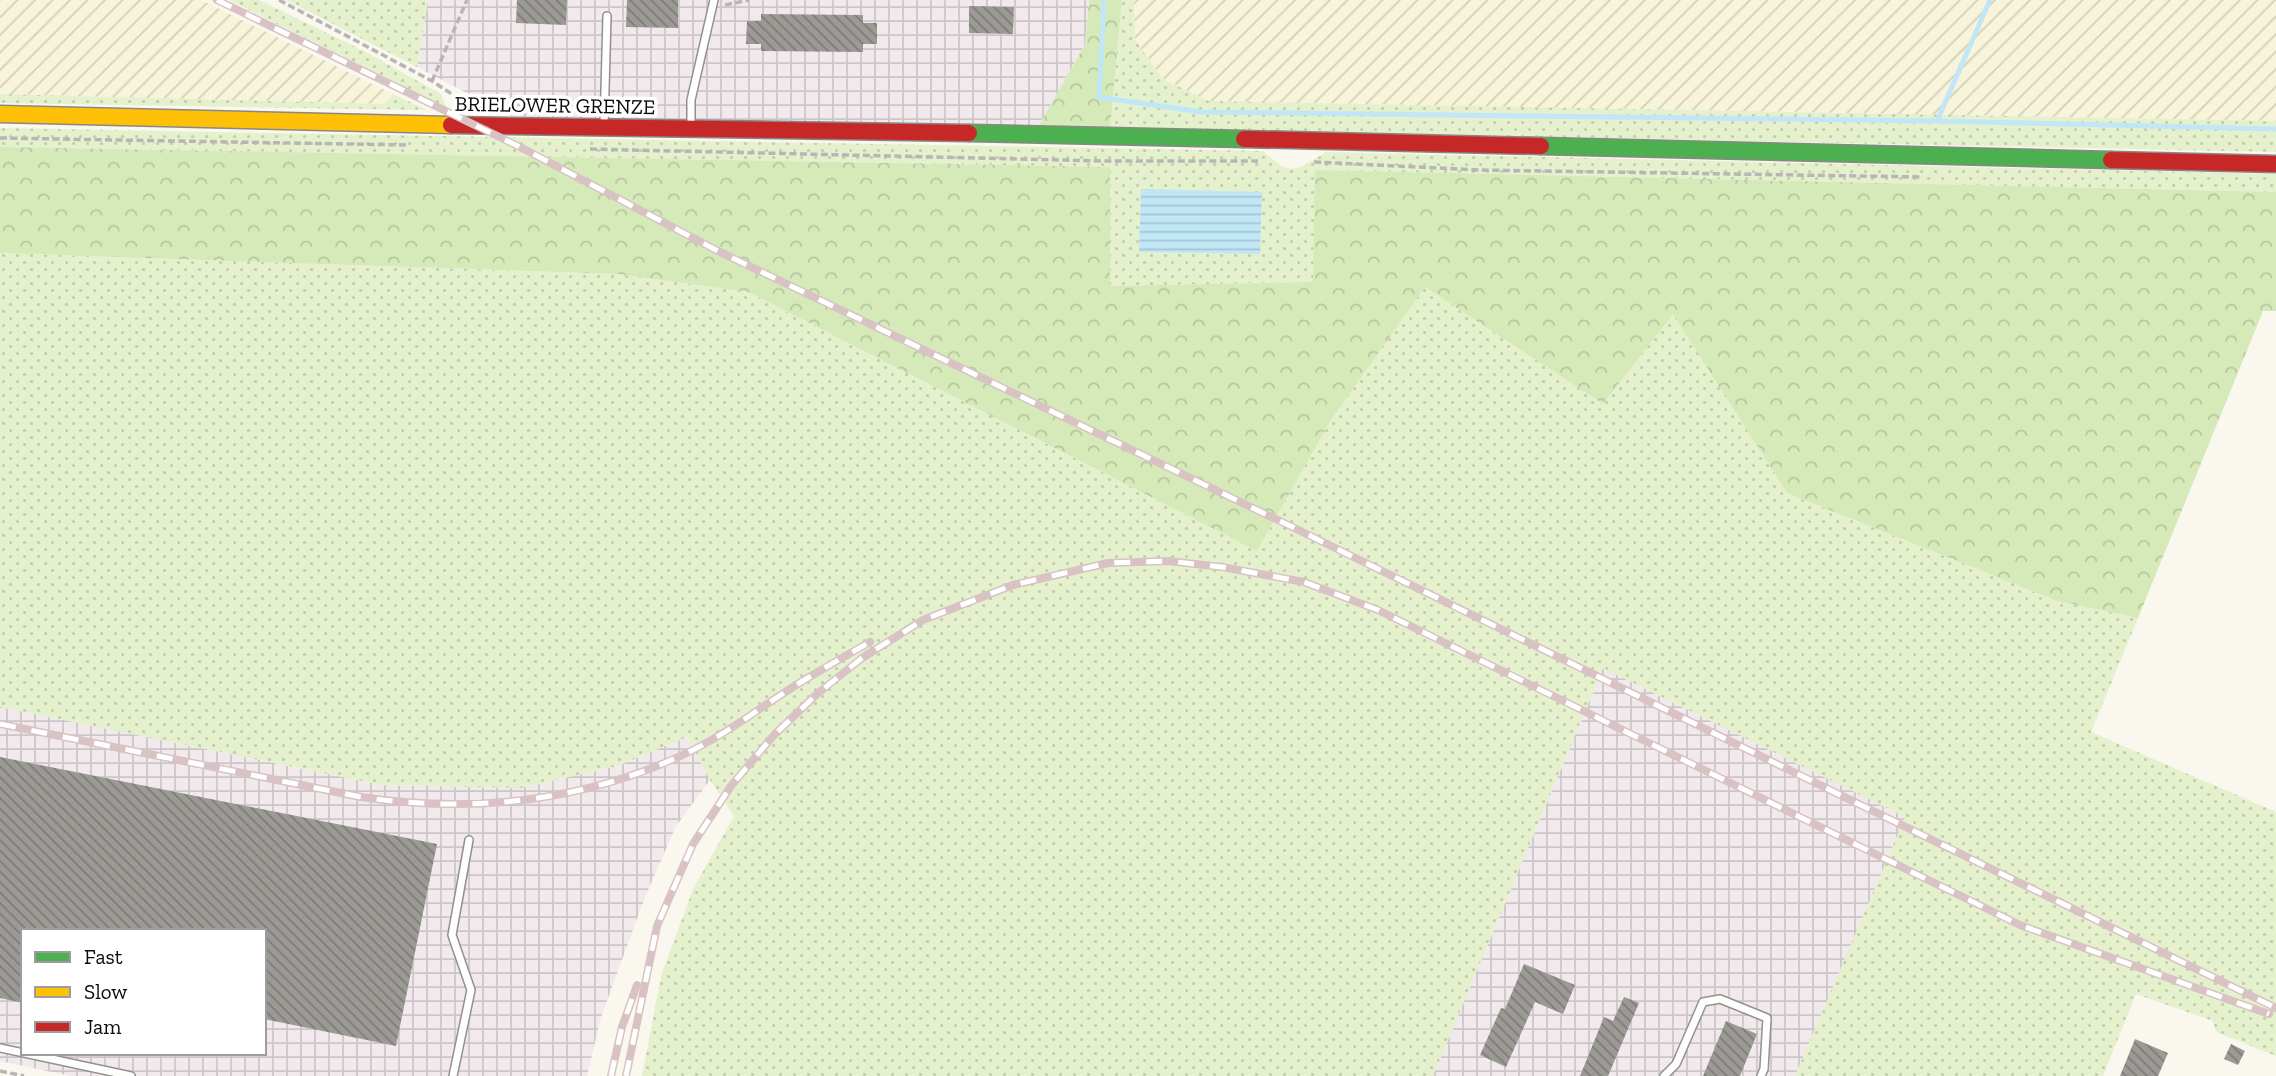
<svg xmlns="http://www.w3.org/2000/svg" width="2276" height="1076" font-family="'Zilla Slab',serif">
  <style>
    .industrial { fill: url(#industrial-grid); fill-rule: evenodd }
    .farmland { fill: url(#farmland-furrows) }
    .grass { fill: url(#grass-dots) }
    .forest { fill: url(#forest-crowns) }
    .water { fill: url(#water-rules) }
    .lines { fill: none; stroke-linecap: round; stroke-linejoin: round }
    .stream { stroke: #c1e7f7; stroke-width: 5 }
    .building { fill: url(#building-back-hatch) }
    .lane-casing { stroke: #93918d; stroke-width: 10 }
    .fast-casing { stroke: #898884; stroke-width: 19 }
    .slow-casing { stroke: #898884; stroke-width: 19 }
    .jam-casing { stroke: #898884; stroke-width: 19 }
    .path { stroke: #b7b6b5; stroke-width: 3.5; stroke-dasharray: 7 3.5; stroke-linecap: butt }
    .lane { stroke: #fefefc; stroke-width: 7 }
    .fast { stroke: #4caf50; stroke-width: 16 }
    .slow { stroke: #ffc107; stroke-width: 16 }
    .jam { stroke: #c62828; stroke-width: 16 }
    .rail-casing { stroke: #d8c2c4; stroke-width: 8 }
    .rail { stroke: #fff; stroke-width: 5; stroke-dasharray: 16; stroke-linecap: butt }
    .labels { text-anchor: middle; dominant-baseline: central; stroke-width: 7; stroke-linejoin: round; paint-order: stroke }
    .street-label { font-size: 21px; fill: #0b0b0b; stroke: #fff }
  </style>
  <defs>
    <pattern id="industrial-grid" width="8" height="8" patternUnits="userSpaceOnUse" patternTransform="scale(1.75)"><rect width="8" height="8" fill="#f1e9ec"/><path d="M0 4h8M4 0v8" fill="none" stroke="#cdc6c9"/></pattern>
    <pattern id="farmland-furrows" width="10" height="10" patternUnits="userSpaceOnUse" patternTransform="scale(1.75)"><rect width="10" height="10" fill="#f8f4d9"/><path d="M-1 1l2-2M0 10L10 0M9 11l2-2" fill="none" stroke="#d3d0b9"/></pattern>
    <pattern id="grass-dots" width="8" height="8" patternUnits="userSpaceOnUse" patternTransform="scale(1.75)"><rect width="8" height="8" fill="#e4f1cc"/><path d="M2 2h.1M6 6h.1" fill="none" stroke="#c2cdae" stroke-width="1.8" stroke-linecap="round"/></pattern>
    <pattern id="forest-crowns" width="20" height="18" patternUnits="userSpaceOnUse" patternTransform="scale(1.75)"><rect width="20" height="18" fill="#d5e9b9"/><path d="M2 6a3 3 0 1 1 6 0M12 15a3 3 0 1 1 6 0" fill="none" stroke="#b6c69e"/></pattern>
    <pattern id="water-rules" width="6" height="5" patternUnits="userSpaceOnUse" patternTransform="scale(1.75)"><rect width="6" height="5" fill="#c1e7f7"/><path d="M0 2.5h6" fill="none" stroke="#a4c5d2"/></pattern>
    <pattern id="building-back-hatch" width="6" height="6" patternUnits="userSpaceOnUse" patternTransform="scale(1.75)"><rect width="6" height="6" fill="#9c9a95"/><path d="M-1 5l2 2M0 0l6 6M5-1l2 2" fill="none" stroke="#7d7c78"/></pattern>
  </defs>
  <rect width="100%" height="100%" fill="#faf7ee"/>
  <g class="industrial">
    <path d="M428 0H1089L1085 44 1038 127 517 119 417 67Z"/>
    <path d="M1603 668 1906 817 1795 1076H1433Z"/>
    <path d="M0 707 382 785 520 788 617 766 687 737 710 780 676 826 645 897 601 1017 587 1076H71L0 1061ZM23 931H264V1053H23Z"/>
  </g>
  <g class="farmland">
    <path d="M0 0H201L393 94 386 104 0 94Z"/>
    <path d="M1134 0H2276V121L1209 101 1163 79 1135 40Z"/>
  </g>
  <g class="grass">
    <path d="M229 0H259L364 51 441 94 446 108Z"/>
    <path d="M286 0H428L417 67Z"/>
    <path d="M1122 0H1134L1135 40 1163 79 1209 101 2276 121V152L1110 128Z"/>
    <path d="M0 94 385 104 393 94 427 110 0 103Z"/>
    <path d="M0 128 1263 151C1293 178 1294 171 1326 152L2276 174V192L1316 170 1313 282 1109 286 1110 167 0 147Z"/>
    <path d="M0 253 618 274 748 292 1257 551 1331 420 1425 287 1603 404 1673 313 1787 493 2057 601 2138 618 2091 732 2276 812V1056L2216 1032 2213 1021 2136 994 2103 1076H1795L1905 817 1603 668 1433 1076H642L661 976 693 889 734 816 710 780 687 737 617 766 520 788 382 785 0 707Z"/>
  </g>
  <g class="forest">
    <path d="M1089 0H1122L1110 128 1038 127 1085 44Z"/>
    <path d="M0 147 1110 167V286L1313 282 1315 170 2276 192V311H2263L2138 618 2057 601 1787 493 1673 314 1603 404 1425 287 1331 420 1257 551 748 292 618 274 0 253Z"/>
  </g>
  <path class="water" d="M1141 189 1262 192 1260 254 1139 252Z"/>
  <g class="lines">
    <g class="stream">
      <path d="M1104 0 1099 97 1201 112 1937 121 1990 0"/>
      <path d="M1937 121 2276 129"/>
    </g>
  </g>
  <g class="building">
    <path d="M517 0H567L566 25 516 23Z"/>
    <path d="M627 0H678V28L626 27Z"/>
    <path d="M969 6 1014 7 1013 34 969 33Z"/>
    <path d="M761 14 863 15V23H877V44H863V52L761 51V44H746L747 21H761Z"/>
    <path d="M0 757 437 844 396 1046 264 1019V931H23V1003L0 998Z"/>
    <path d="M1524 964 1575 985 1563 1014 1535 1002 1506 1067 1480 1055 1501 1008 1505 1009Z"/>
    <path d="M1624 997 1639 1003 1608 1076H1580L1604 1017 1613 1021Z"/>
    <path d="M1726 1021 1757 1034 1740 1076H1703Z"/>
    <path d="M2135 1039 2168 1053 2158 1076H2120Z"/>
    <path d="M2231 1044 2245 1051 2238 1065 2224 1059Z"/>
  </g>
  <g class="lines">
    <g class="lane-casing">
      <g id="lane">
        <path d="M691 125V100L714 0"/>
        <path d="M604 126 607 16"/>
        <path d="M0 1048 131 1076"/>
        <path d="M453 1076 471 990 452 935 469 840"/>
        <path d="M1664 1076 1676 1064 1703 1002 1720 999 1767 1018 1764 1069 1761 1076"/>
      </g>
    </g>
    <g class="fast-casing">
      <g id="fast">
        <path d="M969 133 1244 139"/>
        <path d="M1541 146 2111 160"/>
      </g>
    </g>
    <g class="slow-casing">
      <path id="slow" d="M0 114 451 125"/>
    </g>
    <g class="jam-casing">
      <g id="jam">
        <path d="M451 125 969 133"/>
        <path d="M1244 139 1541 146"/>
        <path d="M2111 160 2276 164"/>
      </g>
    </g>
    <g class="path">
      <path d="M279 0 432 81 470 106"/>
      <path d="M725 5 749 0"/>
      <path d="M432 81 467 0"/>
      <path d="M0 138 407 145"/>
      <path d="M590 149 1104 161H1258"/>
      <path d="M1314 162 1479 170 1922 177"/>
      <path d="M0 1071 24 1076"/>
    </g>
    <use href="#lane" class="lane"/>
    <use href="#fast" class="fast"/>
    <use href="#slow" class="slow"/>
    <use href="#jam" class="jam"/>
    <g class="rail-casing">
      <g id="rail">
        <path d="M217 0 520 147 716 250 1282 522 2276 1008"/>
        <path d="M0 724 361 797C475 814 589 801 693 750 731 731 765 704 801 682 824 668 847 655 870 642"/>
        <path d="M611 1076 622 1027 637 985"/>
        <path d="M626 1076 657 926 693 844 731 786 774 735 817 694 862 658 923 620 1013 585 1108 563 1168 561 1222 567 1304 582 1378 610 2020 925 2269 1014"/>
      </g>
    </g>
    <use href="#rail" class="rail"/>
  </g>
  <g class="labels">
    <g class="street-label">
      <text transform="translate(555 105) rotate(1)">BRIELOWER GRENZE</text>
    </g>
  </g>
  <rect x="21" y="929" width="245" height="126" fill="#ffffff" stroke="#9d9d9d" stroke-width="2"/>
  <rect x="35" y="952" width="35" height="10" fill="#4caf50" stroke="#9d9d9d" stroke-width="2"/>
  <text x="84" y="964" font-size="21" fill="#0b0b0b">Fast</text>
  <rect x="35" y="987" width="35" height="10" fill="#ffc107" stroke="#9d9d9d" stroke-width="2"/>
  <text x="84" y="999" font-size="21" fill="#0b0b0b">Slow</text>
  <rect x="35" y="1022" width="35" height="10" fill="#c62828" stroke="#9d9d9d" stroke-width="2"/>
  <text x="84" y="1034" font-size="21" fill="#0b0b0b">Jam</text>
</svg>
